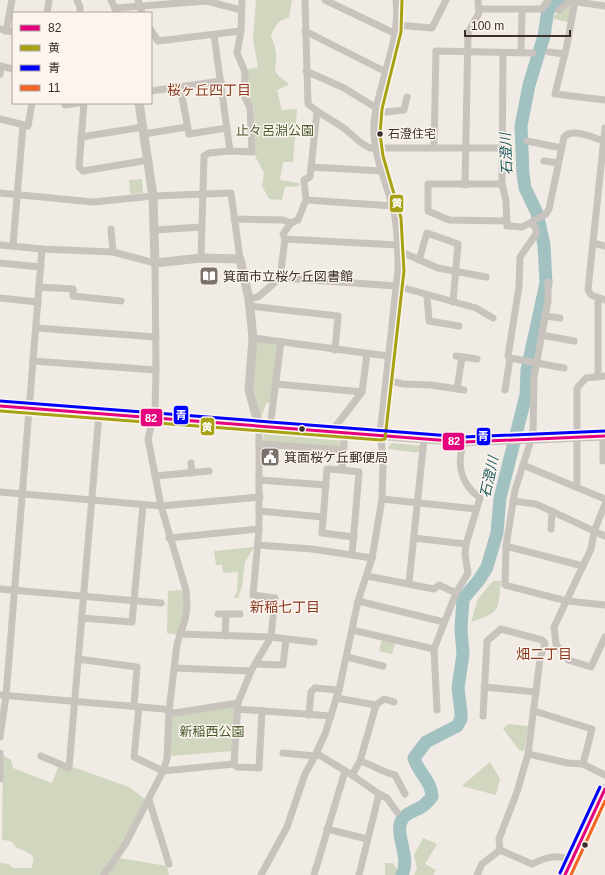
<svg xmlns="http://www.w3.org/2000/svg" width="605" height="875" font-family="Helvetica,'Noto Sans JP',sans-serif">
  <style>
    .green { fill: #d1d6bf }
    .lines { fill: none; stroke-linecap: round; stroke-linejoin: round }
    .river { stroke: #a1c2c1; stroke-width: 13 }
    .minor { stroke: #c9c3be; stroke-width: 7 }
    .tertiary { stroke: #c9c3be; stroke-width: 9 }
    .bus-1-casing { stroke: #fbf5ee; stroke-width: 6 }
    .bus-2-casing { stroke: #fbf5ee; stroke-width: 6 }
    .bus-3-casing { stroke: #fbf5ee; stroke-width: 6 }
    .bus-4-casing { stroke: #fbf5ee; stroke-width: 6 }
    .bus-1 { stroke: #e5007d; stroke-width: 3 }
    .bus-2 { stroke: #a7a213; stroke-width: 3 }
    .bus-3 { stroke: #00f; stroke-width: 3 }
    .bus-4 { stroke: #f26522; stroke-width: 3 }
    .bus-dot { fill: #3b302b; stroke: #fbf5ee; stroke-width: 1.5 }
    .labels { text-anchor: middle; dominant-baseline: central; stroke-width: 3; stroke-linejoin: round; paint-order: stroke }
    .bus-label { font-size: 12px; fill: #3b302b; stroke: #fbf5ee; text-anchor: start }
    .park-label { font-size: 13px; fill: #4a5a2e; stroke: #fbf5ee }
    .poi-label { font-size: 13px; fill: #3b302b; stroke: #fbf5ee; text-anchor: start }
    .neighbourhood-label { font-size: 14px; fill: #8c3b22; stroke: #fbf5ee }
    .water-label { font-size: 14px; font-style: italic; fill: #1f5a5e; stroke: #fbf5ee }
    .line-badge { stroke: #fbf5ee; stroke-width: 1.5 }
    .badge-label { font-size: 11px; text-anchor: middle; font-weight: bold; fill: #fff }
  </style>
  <rect width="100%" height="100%" fill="#f0ebe5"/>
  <g class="green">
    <path d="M256 0H292L289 18C279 18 274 28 271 36 273 41 275 47 276 52 277 71 269 70 288 83V85L277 90 282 110 297 109 293 162H283L280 180 300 183 299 186 285 187 282 200 269 199 262 186 264 173 255 156 254 107 247 96 248 69 258 67 253 39Z"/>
    <path d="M568 4 572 5 568 22 554 19V16Z"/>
    <path d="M142 179 143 193 130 194 129 180Z"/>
    <path d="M257 341 279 345 272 401 266 404 261 418 253 385Z"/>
    <path d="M264 434 344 441 343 449 263 442Z"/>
    <path d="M392 443 422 446 421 453 388 449V447Z"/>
    <path d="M254 547 245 562 242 586 238 598H234L237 591 238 572 223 573 222 565H216L214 551Z"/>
    <path d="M493 581H501C498 610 501 612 471 622L478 599Z"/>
    <path d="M185 590V605L178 635 167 633 168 591Z"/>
    <path d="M382 640 395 643 392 654 379 651Z"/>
    <path d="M233 707 235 709 232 751 170 756 171 716Z"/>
    <path d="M508 724 528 726 524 751 519 750 503 729Z"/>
    <path d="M3 755 11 760 13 768 52 783 58 767 71 771 73 767 129 787 145 799 125 842 102 875H0V863L9 864 13 868H31C38 853 27 853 18 848 15 847 13 843 11 841L2 840Z"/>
    <path d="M490 762 500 779 496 795 462 786Z"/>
    <path d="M423 838 437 844 425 864 436 870 433 875H414L417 868 414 855Z"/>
    <path d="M119 858 167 866 169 875H108Z"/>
    <path d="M385 863H393L399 872 397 875H385Z"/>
  </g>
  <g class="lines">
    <path class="river" d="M402 875C412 856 391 830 404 817 409 812 417 810 423 806 426 804 429 800 432 797 432 781 418 773 414 758L426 742 457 726 461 719V712L458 688 463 654 461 629 463 599 479 580 487 567 497 533 500 498 526 395 527 370 546 283 544 245 537 213 525 188 523 174 521 126 529 85 544 36 548 10 560 0"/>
    <g class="minor">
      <path d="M77 0 80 7V13"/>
      <path d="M111 0 117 13"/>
      <path d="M138 0 142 13"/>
      <path d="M325 0 396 34"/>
      <path d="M575 1 567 45 555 94 605 100"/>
      <path d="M305 2 308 104C319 114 333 120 345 129 354 136 360 144 370 148H503"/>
      <path d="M115 8 207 1 241 10"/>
      <path d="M479 9H542L548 0"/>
      <path d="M559 10 570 1 605 6"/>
      <path d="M47 13 49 0"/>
      <path d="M397 25 432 28 446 0"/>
      <path d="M0 29 13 32"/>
      <path d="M151 30 158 41 241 31 242 0"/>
      <path d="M6 31 12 0"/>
      <path d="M305 31 386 72"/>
      <path d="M549 52 565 54"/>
      <path d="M503 53 502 184 506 201 507 226 522 227 546 214 549 209 564 137C573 127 593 138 604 141"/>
      <path d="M521 53 522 10"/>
      <path d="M0 66 13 69"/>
      <path d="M306 71 344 88 378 109"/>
      <path d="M0 74 1 66"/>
      <path d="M180 86 189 134 227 128"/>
      <path d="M151 91 221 81"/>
      <path d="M66 103 65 105 79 103"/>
      <path d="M84 103 79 167 83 171 149 160"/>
      <path d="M377 113 404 110 407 97"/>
      <path d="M0 119 28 126 32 103"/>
      <path d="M605 128 588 290 591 295 605 300"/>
      <path d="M144 134 187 127"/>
      <path d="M81 137 143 127"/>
      <path d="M527 141 562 148"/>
      <path d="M434 147 436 51 533 53"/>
      <path d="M230 151 252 152 250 108 244 95 245 72 237 53 241 31"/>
      <path d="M544 161 558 163"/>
      <path d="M311 167 382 171"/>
      <path d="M502 184H428V211L449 220 507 221"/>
      <path d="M465 185 468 33 479 13 478 0"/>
      <path d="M0 193 93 202 153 196 231 193 240 259"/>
      <path d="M306 200 393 206"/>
      <path d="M234 219 283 220 291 223"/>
      <path d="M111 229 113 252"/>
      <path d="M154 230 202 227"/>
      <path d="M285 239 398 245"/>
      <path d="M593 243 605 246"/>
      <path d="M0 245 42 249 113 252 155 263 156 370 155 411 148 439 161 506 186 590 187 607 185 620 177 644 169 711 167 759 163 771 126 843 104 875"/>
      <path d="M13 246 23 125"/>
      <path d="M399 251 438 268 486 277"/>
      <path d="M201 258 204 156 209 153 230 151 214 35"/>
      <path d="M419 260 427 233 458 244 453 302"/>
      <path d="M0 263 41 267"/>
      <path d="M280 278 397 286 476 308 493 318"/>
      <path d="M548 282V301L534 377 533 434 515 490 506 546 505 585 567 601 605 605"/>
      <path d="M39 287 73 289V296L121 301"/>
      <path d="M427 296 429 321 459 326"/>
      <path d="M0 298 38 302"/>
      <path d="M249 299 258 297 280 278 285 239 283 234 291 223 298 220 306 200 304 180 310 177 317 112"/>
      <path d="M250 306 338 316 335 350"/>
      <path d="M545 316 560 318"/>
      <path d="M36 328 156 337"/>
      <path d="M542 335 574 341"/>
      <path d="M253 338 388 356"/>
      <path d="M456 356 477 359"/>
      <path d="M510 358 564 368"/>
      <path d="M33 361 156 370"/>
      <path d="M598 376V298"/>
      <path d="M386 380 403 384 431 385 464 390"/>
      <path d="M276 384 362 392"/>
      <path d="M457 389 462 357"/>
      <path d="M505 390 510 358 508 356 519 287 520 257 536 234V228L531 223"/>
      <path d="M259 426V529L253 595 275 598 271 637 251 671 238 703 234 764 237 767 259 768 262 711"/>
      <path d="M270 427 281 342"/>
      <path d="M332 431 362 392 367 354"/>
      <path d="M345 432 342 470 359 472 352 555"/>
      <path d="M603 436V461"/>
      <path d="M259 444 344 450"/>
      <path d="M191 463 192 473"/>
      <path d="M523 465 605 499"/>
      <path d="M342 470 327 469 322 533 354 537"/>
      <path d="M155 476 209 471"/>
      <path d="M259 480 326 485"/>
      <path d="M577 486V388L586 378 605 376"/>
      <path d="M0 492 161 506 260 497"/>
      <path d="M382 499 476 509"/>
      <path d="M513 501 536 504 605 536"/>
      <path d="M605 504 594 532 591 549 554 627 556 644 568 660 591 667 605 637"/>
      <path d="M259 511 323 517"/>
      <path d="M551 529 552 511"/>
      <path d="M169 538 259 529"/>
      <path d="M414 538 466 544"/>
      <path d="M258 545 312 549 372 558"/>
      <path d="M506 546 583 566"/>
      <path d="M409 583 424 439"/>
      <path d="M0 589 161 603"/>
      <path d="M456 593 468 573 465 555 466 544 480 498C461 484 456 464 464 442"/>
      <path d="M358 601 444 622"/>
      <path d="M218 614H240"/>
      <path d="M82 618 132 622 143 505"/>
      <path d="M352 630 434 649 456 593 439 585 434 589 367 576"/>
      <path d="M180 634 271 637 314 642"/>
      <path d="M225 636 226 614"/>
      <path d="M434 649 437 710"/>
      <path d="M347 657 383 666"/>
      <path d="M78 659 137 667 134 706"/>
      <path d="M255 664 283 665 286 639"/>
      <path d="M174 668 251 671"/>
      <path d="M484 687 536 692"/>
      <path d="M0 695 164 709 174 713 238 703"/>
      <path d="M336 698 376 705"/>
      <path d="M139 707 134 757 163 771 234 764"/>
      <path d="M237 709 331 716"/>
      <path d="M534 711 592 729 583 764"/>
      <path d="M309 715 311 692 315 688 339 690"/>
      <path d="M483 716 487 641 501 629 542 640 545 643 540 659 528 754 517 792 499 839 500 850"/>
      <path d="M0 737 6 696 42 249"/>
      <path d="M0 753V779"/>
      <path d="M283 753 315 756"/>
      <path d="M316 753 352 775 379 794 359 875"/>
      <path d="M528 754 568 763 583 764 605 775"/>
      <path d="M41 756 69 768 99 414"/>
      <path d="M360 761C373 765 382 772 395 775L405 794"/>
      <path d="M352 775 360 761 376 705 384 699 394 702"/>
      <path d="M379 794 387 798 397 812"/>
      <path d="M149 800 169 864"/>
      <path d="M327 829 367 839"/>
      <path d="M261 875 287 827 305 774 315 756 325 734 339 690 358 601 372 558 382 499 383 465 381 435"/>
      <path d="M314 875 345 771"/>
      <path d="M477 875 482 864 500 850 532 864C547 857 556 854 572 860"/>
    </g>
    <g class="tertiary">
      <path d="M139 103 153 196 155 263 201 258 240 259 249 299 253 338 249 390 259 426"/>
      <path d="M0 406 464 442 605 436"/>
      <path d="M381 435 399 270C399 251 399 231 395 212 388 183 373 154 375 123 379 82 402 42 397 0"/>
      <path d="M565 875 605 789"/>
    </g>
    <g class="bus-1-casing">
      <g id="bus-1">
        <path d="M0 406 464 442 605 436"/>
        <path d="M565 875 605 789"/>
      </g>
    </g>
    <g class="bus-2-casing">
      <path id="bus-2" d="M0 411 381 440 385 439 404 271 401 218 383 156 380 134 382 109 401 32 402 0"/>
    </g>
    <g class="bus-3-casing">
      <g id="bus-3">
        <path d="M0 401 464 437 605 431"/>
        <path d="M560 873 600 787"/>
      </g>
    </g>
    <g class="bus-4-casing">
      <path id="bus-4" d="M571 875 605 801"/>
    </g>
    <use href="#bus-1" class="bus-1"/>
    <use href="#bus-2" class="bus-2"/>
    <use href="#bus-3" class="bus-3"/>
    <use href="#bus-4" class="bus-4"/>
  </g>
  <defs>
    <g id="library-square" transform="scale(1)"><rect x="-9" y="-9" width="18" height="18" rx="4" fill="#7a716c" stroke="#fbf5ee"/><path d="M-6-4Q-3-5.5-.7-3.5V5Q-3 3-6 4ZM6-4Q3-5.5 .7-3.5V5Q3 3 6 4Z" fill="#fff"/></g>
    <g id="civic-square" transform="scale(1)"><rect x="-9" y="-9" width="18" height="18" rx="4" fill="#7a716c" stroke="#fbf5ee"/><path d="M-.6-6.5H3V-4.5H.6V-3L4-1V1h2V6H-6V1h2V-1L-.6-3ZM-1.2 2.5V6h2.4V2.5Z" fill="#fff"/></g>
  </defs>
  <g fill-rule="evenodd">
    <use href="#library-square" x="209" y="276"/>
    <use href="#civic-square" x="270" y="457"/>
  </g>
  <g class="bus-dot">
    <circle cx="380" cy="134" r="3.5"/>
    <circle cx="302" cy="429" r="3.5"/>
    <circle cx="585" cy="845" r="3.5"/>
  </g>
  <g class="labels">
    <g class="bus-label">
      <text x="388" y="134">石澄住宅</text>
    </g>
    <g class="park-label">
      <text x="275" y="130">止々呂淵公園</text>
      <text x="212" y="731">新稲西公園</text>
    </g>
    <g class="poi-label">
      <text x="223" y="276">箕面市立桜ケ丘図書館</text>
      <text x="284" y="457">箕面桜ケ丘郵便局</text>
    </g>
    <g class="neighbourhood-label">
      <text x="209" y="90">桜ヶ丘四丁目</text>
      <text x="285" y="607">新稲七丁目</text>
      <text x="544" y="654">畑二丁目</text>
    </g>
    <g class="water-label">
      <text transform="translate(506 154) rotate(-93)">石澄川</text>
      <text transform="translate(489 477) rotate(-78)">石澄川</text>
    </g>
  </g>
  <g class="line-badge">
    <rect x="389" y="194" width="15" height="19" rx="4" fill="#a7a213"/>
    <rect x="173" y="405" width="16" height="20" rx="4" fill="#00f"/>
    <rect x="140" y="408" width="23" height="19" rx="4" fill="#e5007d"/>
    <rect x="200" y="417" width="15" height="19" rx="4" fill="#a7a213"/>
    <rect x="476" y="427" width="15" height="19" rx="4" fill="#00f"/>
    <rect x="442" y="432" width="23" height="19" rx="4" fill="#e5007d"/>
  </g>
  <g class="badge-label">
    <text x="397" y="207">黄</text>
    <text x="181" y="419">青</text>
    <text x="151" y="422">82</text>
    <text x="207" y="431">黄</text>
    <text x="483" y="440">青</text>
    <text x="454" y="445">82</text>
  </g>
  <rect x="12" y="12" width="140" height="92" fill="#fbf5ee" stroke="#aea6a0"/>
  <rect x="20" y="25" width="20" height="6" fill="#e5007d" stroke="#aea6a0"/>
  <text x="48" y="32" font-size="12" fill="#3b302b">82</text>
  <rect x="20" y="45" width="20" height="6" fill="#a7a213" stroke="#aea6a0"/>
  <text x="48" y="52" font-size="12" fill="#3b302b">黄</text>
  <rect x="20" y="65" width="20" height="6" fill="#0000ff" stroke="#aea6a0"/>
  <text x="48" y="72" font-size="12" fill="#3b302b">青</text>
  <rect x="20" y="85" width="20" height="6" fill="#f26522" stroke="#aea6a0"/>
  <text x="48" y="92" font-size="12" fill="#3b302b">11</text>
  <path d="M465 30v6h105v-6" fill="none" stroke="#3b302b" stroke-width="2"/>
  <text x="471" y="30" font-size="12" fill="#3b302b" stroke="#fbf5ee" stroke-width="3" paint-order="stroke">100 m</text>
</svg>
